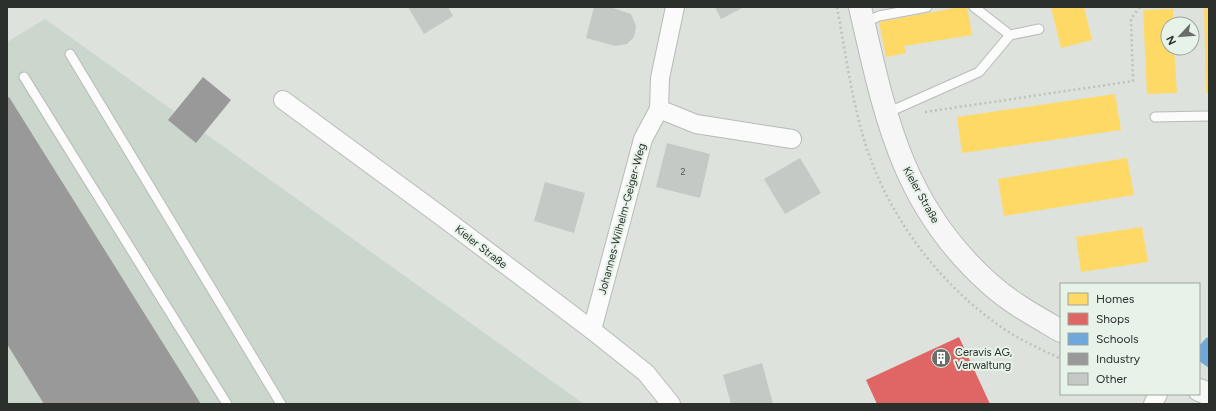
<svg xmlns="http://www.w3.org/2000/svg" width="1216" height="411" font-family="Figtree,sans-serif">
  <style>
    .built { fill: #cbd7cd }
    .homes { fill: #ffd966 }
    .shops { fill: #e06666 }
    .schools { fill: #6fa8dc }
    .industry { fill: #999 }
    .building { fill: #c4c9c5 }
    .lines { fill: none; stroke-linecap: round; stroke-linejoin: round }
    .lane-casing { stroke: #b7bbb7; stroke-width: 11 }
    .street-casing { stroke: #b7bbb7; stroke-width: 20 }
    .secondary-casing { stroke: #b7bbb7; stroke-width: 24 }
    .path { stroke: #bfc0bf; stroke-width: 2.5; stroke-dasharray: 2 3; stroke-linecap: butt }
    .lane { stroke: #fafbfa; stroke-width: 9 }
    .street { stroke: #fafbfa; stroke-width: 18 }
    .secondary { stroke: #f6f6f7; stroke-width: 22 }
    .labels { text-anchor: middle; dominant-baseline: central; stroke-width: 4; stroke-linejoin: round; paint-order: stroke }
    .number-label { font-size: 9px; fill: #535854 }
    .street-label { font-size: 11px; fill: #2b302c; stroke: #e7f3e9 }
    .poi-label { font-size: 11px; fill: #2b302c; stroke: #e7f3e9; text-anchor: start }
  </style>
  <rect width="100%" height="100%" fill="#dde2dd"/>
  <path class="built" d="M45 19 584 404H7V42Z"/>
  <g class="homes">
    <path d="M960 7H967L972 35 904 46 906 53 886 57 879 22Z"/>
    <path d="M1051 7H1084L1092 40 1061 48Z"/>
    <path d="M1204 7H1209V93H1206Z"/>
    <path d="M1173 9V24H1168V48H1174L1177 93 1147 94 1143 10Z"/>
    <path d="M1115 94 1121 130 962 153 957 117Z"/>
    <path d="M1127 158 1134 195 1004 216 998 179Z"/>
    <path d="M1142 227 1148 262 1081 272 1076 237Z"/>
  </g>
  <path class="shops" d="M959 337 990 404H877L866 380Z"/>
  <path class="schools" d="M1207 337 1209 340V368L1199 361V346Z"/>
  <g class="industry">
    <path d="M203 77 231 100 196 143 168 120Z"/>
    <path d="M9 97 201 404H44L7 344V98Z"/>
  </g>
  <g class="building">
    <path d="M408 7H448L453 16 424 34Z"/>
    <path d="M594 7H610L631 14 636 26 634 37 627 44 615 46 586 38Z"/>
    <path d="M715 7H744L721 19Z"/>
    <path d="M667 143 710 154 700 198 656 187Z"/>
    <path d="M800 158 821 193 785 214 764 179Z"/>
    <path d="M545 182 585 193 574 233 534 221Z"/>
    <path d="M762 363 773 404H731L723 375Z"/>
  </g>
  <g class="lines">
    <g class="lane-casing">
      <g id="lane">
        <path d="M974 7 1010 35"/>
        <path d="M864 23 879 16 927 7"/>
        <path d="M70 54 281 404"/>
        <path d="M24 77 227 404"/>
        <path d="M885 110 898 108 979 72 1010 35 1039 29"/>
        <path d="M1155 117 1209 116"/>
      </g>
    </g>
    <g class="street-casing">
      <g id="street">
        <path d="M283 100 441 216 592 330 646 373 671 404"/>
        <path d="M659 109 696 124 792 139"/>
        <path d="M592 330 643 139 659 109 660 78 675 7"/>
        <path d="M1153 404 1158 394"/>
      </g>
    </g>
    <g class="secondary-casing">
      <g id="secondary">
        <path d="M860 7C885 116 902 206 990 284 1011 303 1037 317 1061 331"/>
        <path d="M1199 390 1209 394"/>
      </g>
    </g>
    <g class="path">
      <path d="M837 7C846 55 852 103 867 149 892 223 943 288 1007 331 1024 342 1043 350 1061 359"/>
      <path d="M925 112 1133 81 1131 19 1140 7"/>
    </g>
    <use href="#lane" class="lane"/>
    <use href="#street" class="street"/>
    <use href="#secondary" class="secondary"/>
  </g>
  <defs>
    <g id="building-disc" transform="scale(1)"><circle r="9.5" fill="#696e6a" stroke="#e7f3e9"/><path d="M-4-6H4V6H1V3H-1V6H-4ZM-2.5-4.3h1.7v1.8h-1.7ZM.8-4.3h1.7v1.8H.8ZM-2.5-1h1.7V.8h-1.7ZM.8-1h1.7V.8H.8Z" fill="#fff"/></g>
  </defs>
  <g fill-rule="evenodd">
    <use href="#building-disc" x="941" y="358"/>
  </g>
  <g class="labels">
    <g class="number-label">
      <text x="683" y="171">2</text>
    </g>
    <g class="street-label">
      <text transform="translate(921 195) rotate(61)">Kieler Straße</text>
      <text transform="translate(622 219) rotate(-75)">Johannes-Wilhelm-Geiger-Weg</text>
      <text transform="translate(481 247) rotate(38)">Kieler Straße</text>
    </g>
    <g class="poi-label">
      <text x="955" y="352">Ceravis AG,<tspan x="955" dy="13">Verwaltung</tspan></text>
    </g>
  </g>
  <rect width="1216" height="411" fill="none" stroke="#2b302c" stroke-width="16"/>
  <rect x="1060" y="283" width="140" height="112" fill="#e7f3e9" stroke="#9ca59d"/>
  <rect x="1068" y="293" width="20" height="12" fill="#ffd966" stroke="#9ca59d"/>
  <text x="1096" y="303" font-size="12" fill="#2b302c">Homes</text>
  <rect x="1068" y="313" width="20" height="12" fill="#e06666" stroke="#9ca59d"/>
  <text x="1096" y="323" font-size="12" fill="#2b302c">Shops</text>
  <rect x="1068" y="333" width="20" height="12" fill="#6fa8dc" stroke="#9ca59d"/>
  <text x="1096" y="343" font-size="12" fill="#2b302c">Schools</text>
  <rect x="1068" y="353" width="20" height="12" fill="#999999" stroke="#9ca59d"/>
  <text x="1096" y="363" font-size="12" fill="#2b302c">Industry</text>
  <rect x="1068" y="373" width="20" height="12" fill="#c4c9c5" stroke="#9ca59d"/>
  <text x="1096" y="383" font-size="12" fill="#2b302c">Other</text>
  <g transform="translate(1180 36) rotate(244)"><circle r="19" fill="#e7f3e9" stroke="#9ca59d"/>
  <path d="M0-3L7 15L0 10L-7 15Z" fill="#696e6a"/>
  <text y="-6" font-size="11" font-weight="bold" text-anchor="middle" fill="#2b302c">N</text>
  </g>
</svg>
